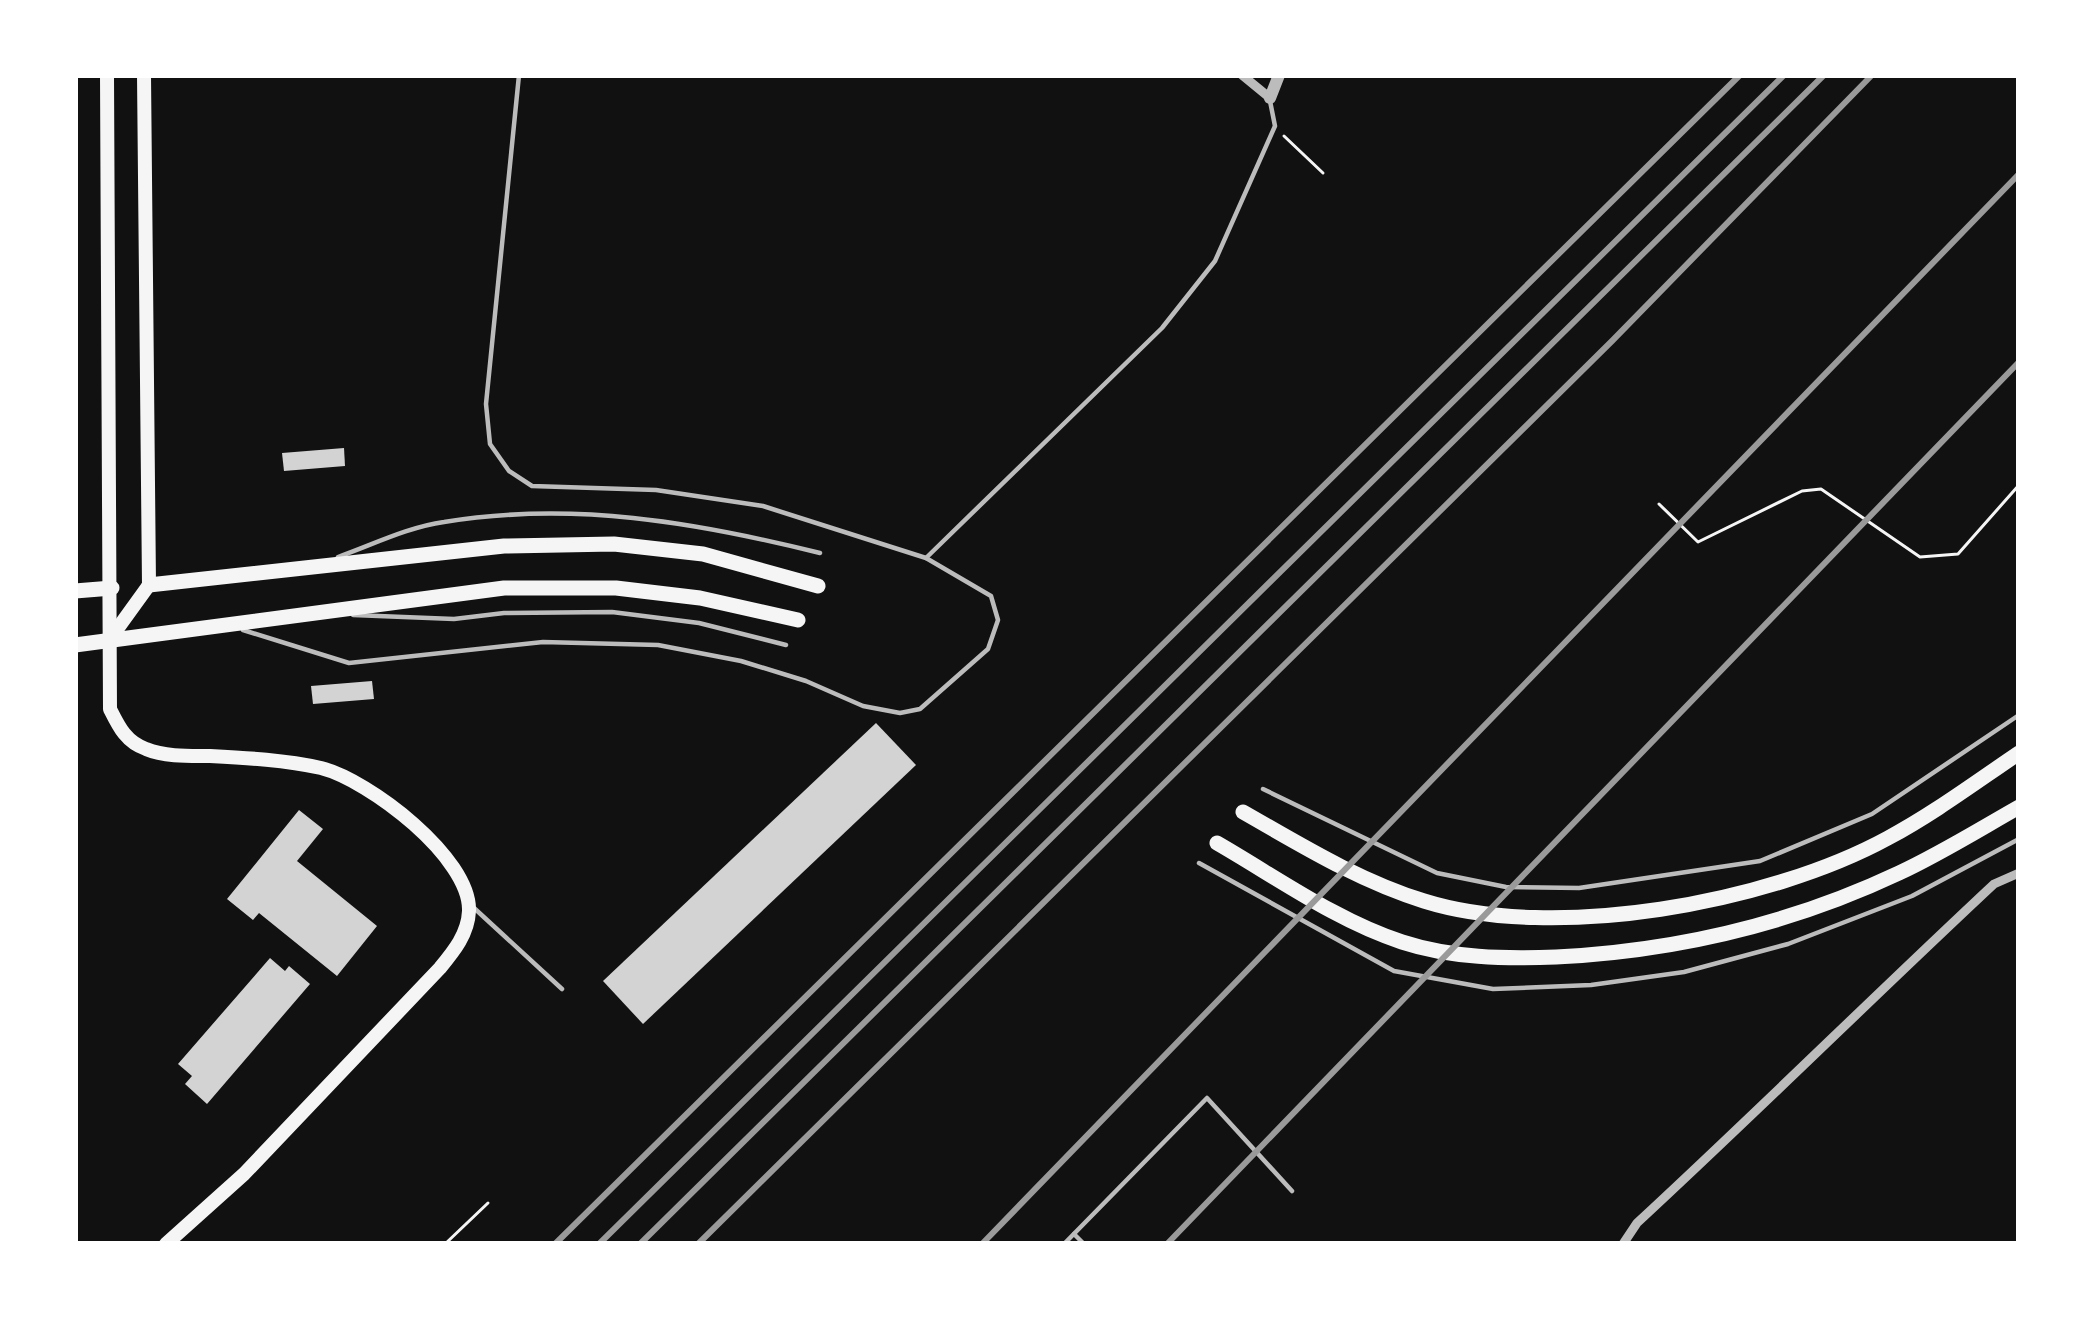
<svg xmlns="http://www.w3.org/2000/svg" width="2094" height="1319" font-family="Inter,sans-serif">
  <style>
    .building { fill: #d3d3d3 }
    .lines { fill: none; stroke-linecap: round; stroke-linejoin: round }
    .path { stroke: #f5f5f5; stroke-width: 3 }
    .service { stroke: #bcbcbc; stroke-width: 4.5 }
    .minor { stroke: #bcbcbc; stroke-width: 9 }
    .tertiary { stroke: #bcbcbc; stroke-width: 12 }
    .secondary { stroke: #f5f5f5; stroke-width: 14 }
    .primary { stroke: #f5f5f5; stroke-width: 15 }
    .rail { stroke: #9a9a9a; stroke-width: 6 }
  </style>
  <rect width="100%" height="100%" fill="#111"/>
  <g class="building">
    <path d="M344 448 345 466 284 471 282 453Z"/>
    <path d="M372 681 374 699 313 704 311 686Z"/>
    <path d="M876 723 916 765 643 1024 603 981Z"/>
    <path d="M299 810 323 829 297 861 377 926 337 976 259 913 253 920 227 899Z"/>
    <path d="M270 958 285 971 289 966 310 984 207 1104 185 1084 192 1076 178 1064Z"/>
  </g>
  <g class="lines">
    <g class="path">
      <path d="M1284 136 1323 173"/>
      <path d="M1659 504 1698 542 1802 491 1821 489 1920 557 1958 554 2019 485"/>
      <path d="M445 1244 488 1203"/>
    </g>
    <g class="service">
      <path d="M338 557C372 545 408 527 444 522 572 501 695 522 820 553"/>
      <path d="M926 558 1162 328 1215 261 1275 126 1270 101"/>
      <path d="M353 615 454 619 504 613 612 612 699 623 786 645"/>
      <path d="M243 630 349 663 543 642 658 645 741 661 806 681 863 706 900 713 920 709 988 649 998 620 991 596 926 558 763 506 656 490 532 486 509 471 490 444 486 404 519 75"/>
      <path d="M1263 789 1437 873 1506 887 1579 888 1760 861 1872 814 2019 715"/>
      <path d="M1199 863 1394 971 1493 989 1591 985 1684 972 1788 944 1912 896 2019 839"/>
      <path d="M474 908 562 989"/>
      <path d="M1074 1234 1084 1244"/>
      <path d="M1064 1244 1207 1098 1292 1191"/>
    </g>
    <g class="minor">
      <path d="M1242 75 1270 98"/>
      <path d="M1623 1244 1637 1223C1757 1112 1874 996 1994 884L2019 873"/>
    </g>
    <path class="tertiary" d="M1270 98 1279 75"/>
    <g class="secondary">
      <path d="M107 75 110 709C119 727 126 742 146 749 165 757 190 756 210 756 248 758 285 760 321 768 369 780 471 858 469 911 468 934 454 951 440 968L244 1174 166 1244"/>
      <path d="M144 75 149 585"/>
      <path d="M110 639 149 585"/>
    </g>
    <g class="primary">
      <path d="M149 585 504 546 614 544 703 554 818 586"/>
      <path d="M75 591 112 588"/>
      <path d="M75 645 504 588H616L700 598 798 620"/>
      <path d="M1243 812C1301 845 1359 881 1424 901 1555 942 1769 903 1888 838 1933 814 1976 782 2019 753"/>
      <path d="M1217 843C1276 877 1337 921 1402 942 1451 958 1505 959 1556 957 1675 951 1791 924 1899 873 1940 854 1980 829 2019 807"/>
    </g>
    <g class="rail">
      <path d="M555 1244 1740 75"/>
      <path d="M599 1244 1784 75"/>
      <path d="M640 1244 1824 75"/>
      <path d="M698 1244 1612 341 1872 75"/>
      <path d="M982 1244 2019 174"/>
      <path d="M1167 1244 2019 362"/>
    </g>
  </g>
  <rect width="2094" height="1319" fill="none" stroke="#ffffff" stroke-width="156"/>
</svg>
